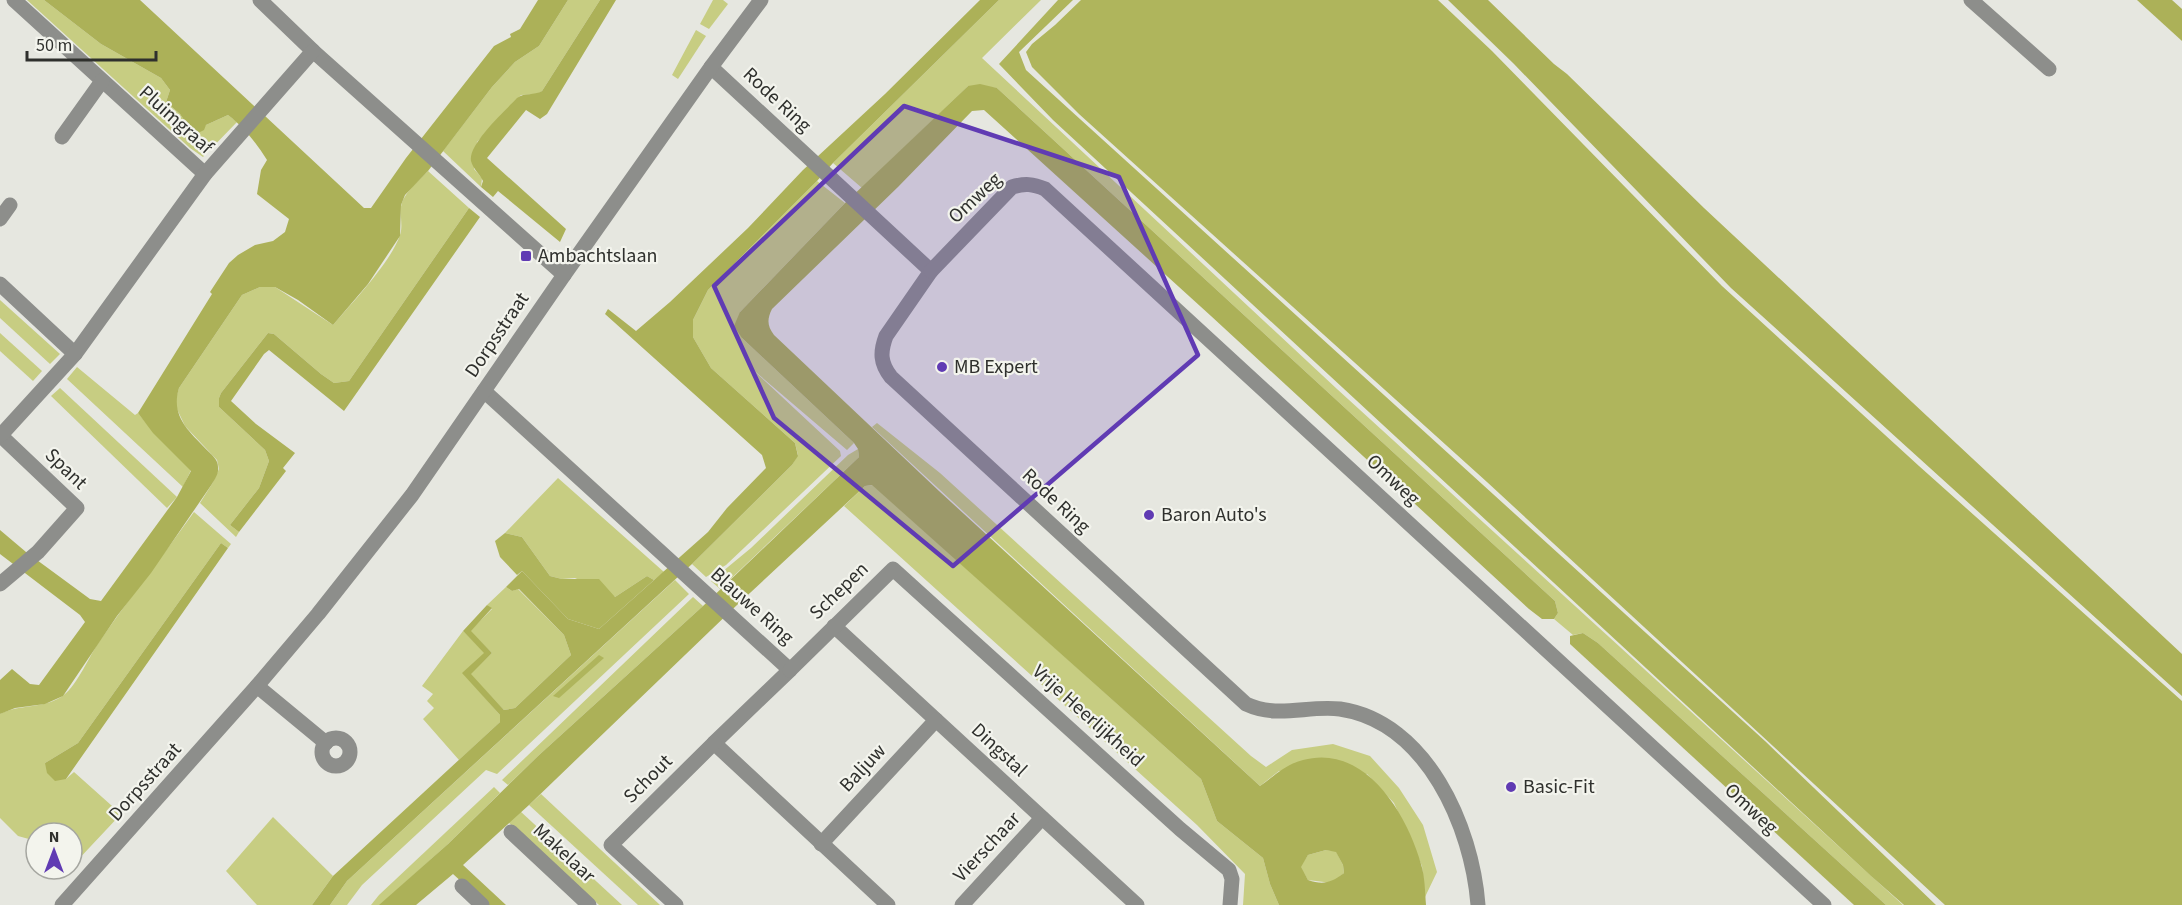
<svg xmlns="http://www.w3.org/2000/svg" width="2182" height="905" font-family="'Source Sans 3',sans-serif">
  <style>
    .green { fill: #c7cd82 }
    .forest { fill: #afb55c }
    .water { fill: #acb158; fill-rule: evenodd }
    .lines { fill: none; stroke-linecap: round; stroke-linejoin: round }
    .minor { stroke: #8d8e8b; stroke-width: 15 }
    .marked { fill: #603bb3; fill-opacity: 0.2; stroke: #603bb3; stroke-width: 4.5; stroke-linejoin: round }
    .poi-dot { fill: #603bb3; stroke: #f3f4ed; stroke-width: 2 }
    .labels { text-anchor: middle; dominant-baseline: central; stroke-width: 4.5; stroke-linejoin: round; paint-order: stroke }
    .street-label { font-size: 20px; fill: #2f302d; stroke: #f3f4ed }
    .poi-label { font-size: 20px; fill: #2f302d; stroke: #f3f4ed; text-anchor: start }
  </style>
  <rect width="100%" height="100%" fill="#e6e7e0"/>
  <g class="green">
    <path d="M27 0H44L101 44 161 78 170 90 166 102 180 114 194 135 206 125 228 115 237 122 203 157 190 148Z"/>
    <path d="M568 0H600L542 91 537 94 521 95 477 142 474 169 482 178 481 187 443 151 492 87 515 62 539 46Z"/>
    <path d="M713 0H723L728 4 709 29 700 24Z"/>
    <path d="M999 0H1041L982 58 1337 389 1903 905H1886L1598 643 1583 633 1573 635 1554 619 1558 613 1555 601 997 88 968 86 862 188 833 163Z"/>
    <path d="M696 30 706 36 678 79 672 75Z"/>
    <path d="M428 171 469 208 349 381 334 383 321 374 274 334 268 333 221 393 219 398V407L265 450 269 461 259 488 230 525 239 532 236 537 200 503 212 484 219 469 217 460 185 426 176 407V398L179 388 242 295 260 287H275L333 325C352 303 391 262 400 235 403 227 400 216 401 207 403 193 419 181 428 171Z"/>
    <path d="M817 181 845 203 740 312 742 338 854 443 847 450 751 368 840 451 841 456 726 565 706 577 692 564 792 465 798 455 795 443 711 368 693 337V320L708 290Z"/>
    <path d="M0 300 60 354 50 364 0 318Z"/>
    <path d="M0 333 42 371 33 381 0 351Z"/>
    <path d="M77 367 135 415 138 413C154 434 175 450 191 470L183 487 67 379Z"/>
    <path d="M60 388 177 497 167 508 51 396Z"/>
    <path d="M877 423 940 473 1251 756 1266 767 1292 750 1333 744 1370 756 1399 788 1423 825 1437 872 1425 897 1422 866 1394 803 1367 774 1279 771 1260 786 872 427Z"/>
    <path d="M858 449 859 457 720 589 711 581 751 548 848 455Z"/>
    <path d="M558 478 664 572 654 580 647 576 615 597 575 578 562 579 550 576 522 537 505 533Z"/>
    <path d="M873 485 1201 779 1217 821 1263 858 1270 884 1279 905H1243L1245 874 1197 825 844 506 865 486Z"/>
    <path d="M194 512 231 544 228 548 221 543 78 743 45 763 66 779 74 772 121 814 75 863 72 860V833H36V841L18 836 0 818V714C19 704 42 709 61 697 75 689 88 659 97 645 128 600 162 557 194 512Z"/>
    <path d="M675 580 689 594 497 774 486 770 362 885 347 905H330L347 881Z"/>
    <path d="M506 587 512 591 518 589 564 635 571 655 515 708 504 710 470 674 492 653 470 631 492 609 487 605Z"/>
    <path d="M693 597 703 606 538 756 508 785 502 780Z"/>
    <path d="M463 631 485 653 463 673 500 715V722L459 760 423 719 434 708 427 701 433 694 422 686Z"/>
    <path d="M494 787 500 793 448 844 380 905H371L379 895Z"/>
    <path d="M541 794 660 905H638L529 805Z"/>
    <path d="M520 811 622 905H599L508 822Z"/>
    <path d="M273 817 333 876 312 905H257L226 871Z"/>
    <path d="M1326 850 1336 851 1343 865 1344 873 1332 883 1308 880 1300 867 1308 855Z"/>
  </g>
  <g class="forest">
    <path d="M1058 0H1073L1019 52 1026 70 1765 741 1936 905H1904L1871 876 1053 120 999 64Z"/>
    <path d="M1081 0H1438L1492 51 1722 286 1919 466 2182 701V905H1945L1487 482 1079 114 1032 67 1026 52 1032 44 1055 25Z"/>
    <path d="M505 533 522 537 550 576 562 579H599L615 597 647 576 654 580 599 629 568 619 522 571 517 575 500 557 495 541Z"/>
    <path d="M599 655 604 658 559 698 553 696Z"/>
  </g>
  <g class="water">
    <path d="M44 0H140L364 208H371L406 158 494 46 511 37 510 34 520 29 538 0H568L539 46 515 62 492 87 428 171 405 195 401 205 400 236 368 284 333 325 298 300 275 287H260L242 295 179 388C170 417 190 432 209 452 213 456 218 460 218 467 219 473 215 479 212 484L151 573 117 616 63 696 45 704 15 708 0 714V680L12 669 30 684 39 685 85 622 80 615 0 554V530L26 552 90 599 101 601 177 497 191 471 153 433 138 413 212 294 210 292 229 263 238 255 255 245 273 241 285 232 289 219 257 194 261 170 267 160C256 143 245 128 228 115L206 125 204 130 194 135 180 114 166 102 170 90 161 78 101 44Z"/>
    <path d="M600 0H616L547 114 540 119 526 110 487 158 566 229 560 242 498 191 493 197 481 187 483 181C480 174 473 169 471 161 468 144 505 111 517 98 525 92 534 96 542 91Z"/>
    <path d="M980 0H999L833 163 817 181 708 290 693 320V337L711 368 795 443 798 456 792 465 692 564 347 881 330 905H312L333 876 500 722V715L462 673 484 653 463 631 487 605 492 608 471 631 492 653 471 674 504 710 515 708 571 655 564 635 519 589 512 591 506 587 522 571 568 619 599 629 708 532 727 508 766 468 762 455 605 314 608 309 636 331 670 302 748 228 803 170 885 94Z"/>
    <path d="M1448 0H1488L1554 64 1567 74 1704 208 2182 654V696L1731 288 1514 64Z"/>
    <path d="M2137 0H2172L2182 9V41Z"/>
    <path d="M980 84 997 88 1555 601 1558 613 1554 619H1542L1529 609 1211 316 984 110 972 111 898 187 772 309C767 319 767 326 774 335L939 491 1260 786C1273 777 1286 764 1303 760 1365 743 1407 814 1421 864 1425 877 1425 892 1426 905H1279L1270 884 1263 858 1217 821 1201 779 872 485 865 486 737 605 529 805 463 865 506 905H487L453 874 416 905H379L448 844 538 756 703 606 859 457 858 449 854 443 742 338 734 326 740 312 845 203 968 86ZM1326 850 1336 852 1343 865 1344 873C1331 883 1323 885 1308 880L1301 867 1308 855Z"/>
    <path d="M469 208 480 217 344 411 269 350 264 354 231 401 256 424 295 453 283 468 286 471 239 532 230 525 259 488 269 461 265 450 219 407V398L221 393 268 333 274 334 321 374 334 383 349 381Z"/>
    <path d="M221 543 228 548 66 779 55 781 47 773 45 763 78 743Z"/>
    <path d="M1583 633 1598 643 1886 905H1854L1570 644V636Z"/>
  </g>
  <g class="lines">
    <g class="minor">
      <path d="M14 0 205 174"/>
      <path d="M260 0 313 51 564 275"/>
      <path d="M1971 0 2049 69"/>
      <path d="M711 67 931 271 886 336C880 352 880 363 891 377L1246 704C1278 719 1307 705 1340 709 1427 722 1472 827 1478 905"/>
      <path d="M62 137 102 81"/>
      <path d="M0 219 10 205"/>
      <path d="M931 271 1012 187C1025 183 1033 184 1045 189L1824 905"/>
      <path d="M0 284 75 354"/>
      <path d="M484 391 790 670 714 743 888 905"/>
      <path d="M0 435 77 508 38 552 0 584"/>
      <path d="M1 435 75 354 205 174 313 51"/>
      <path d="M834 626 1137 905"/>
      <path d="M790 670 893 569 1180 829 1229 870 1232 879 1230 905"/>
      <path d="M257 686 326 743"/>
      <circle cx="336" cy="752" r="14"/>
      <path d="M511 832 589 905"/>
      <path d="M821 844 936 720"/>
      <path d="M462 886 482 905"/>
      <path d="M62 905 257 686 318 614 412 495 564 275 711 67 761 0"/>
      <path d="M676 905 611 845 714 743"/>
      <path d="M962 905 1042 818"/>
    </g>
  </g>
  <path class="marked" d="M904 106 1119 177 1198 355 953 566 774 418 714 286Z"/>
  <g class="poi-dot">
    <rect x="520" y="250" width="12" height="12" rx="3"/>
    <circle cx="942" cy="367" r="6"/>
    <circle cx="1149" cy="515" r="6"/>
    <circle cx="1511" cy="787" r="6"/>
  </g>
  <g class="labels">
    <g class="street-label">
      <text transform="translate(777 100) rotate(43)">Rode Ring</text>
      <text transform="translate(176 120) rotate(42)">Pluimgraaf</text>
      <text transform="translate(975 198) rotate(-43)">Omweg</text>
      <text transform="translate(497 335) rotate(-56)">Dorpsstraat</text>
      <text transform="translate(66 469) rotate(44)">Spant</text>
      <text transform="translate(1393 480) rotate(43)">Omweg</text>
      <text transform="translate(1056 501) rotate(43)">Rode Ring</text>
      <text transform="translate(839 591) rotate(-44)">Schepen</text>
      <text transform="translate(752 606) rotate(42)">Blauwe Ring</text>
      <text transform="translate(1088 716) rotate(42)">Vrije Heerlijkheid</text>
      <text transform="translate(999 750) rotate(43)">Dingstal</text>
      <text transform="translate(863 768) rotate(-47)">Baljuw</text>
      <text transform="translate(648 779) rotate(-45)">Schout</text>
      <text transform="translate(145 782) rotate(-48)">Dorpsstraat</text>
      <text transform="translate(1751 809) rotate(43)">Omweg</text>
      <text transform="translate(987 847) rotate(-47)">Vierschaar</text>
      <text transform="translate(564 853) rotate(43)">Makelaar</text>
    </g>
    <g class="poi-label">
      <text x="538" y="256">Ambachtslaan</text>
      <text x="954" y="367">MB Expert</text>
      <text x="1161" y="515">Baron Auto's</text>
      <text x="1523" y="787">Basic-Fit</text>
    </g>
  </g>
  <g transform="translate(54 851)"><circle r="28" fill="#f3f4ed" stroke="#a5a6a0" stroke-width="1.5"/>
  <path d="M0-4.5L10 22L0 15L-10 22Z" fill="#603bb3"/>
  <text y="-9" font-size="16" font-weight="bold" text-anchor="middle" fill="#2f302d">N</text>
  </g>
  <path d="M27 51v9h129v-9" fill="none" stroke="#2f302d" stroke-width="3"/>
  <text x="36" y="51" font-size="18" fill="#2f302d" stroke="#f3f4ed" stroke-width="4.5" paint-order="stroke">50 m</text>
</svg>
